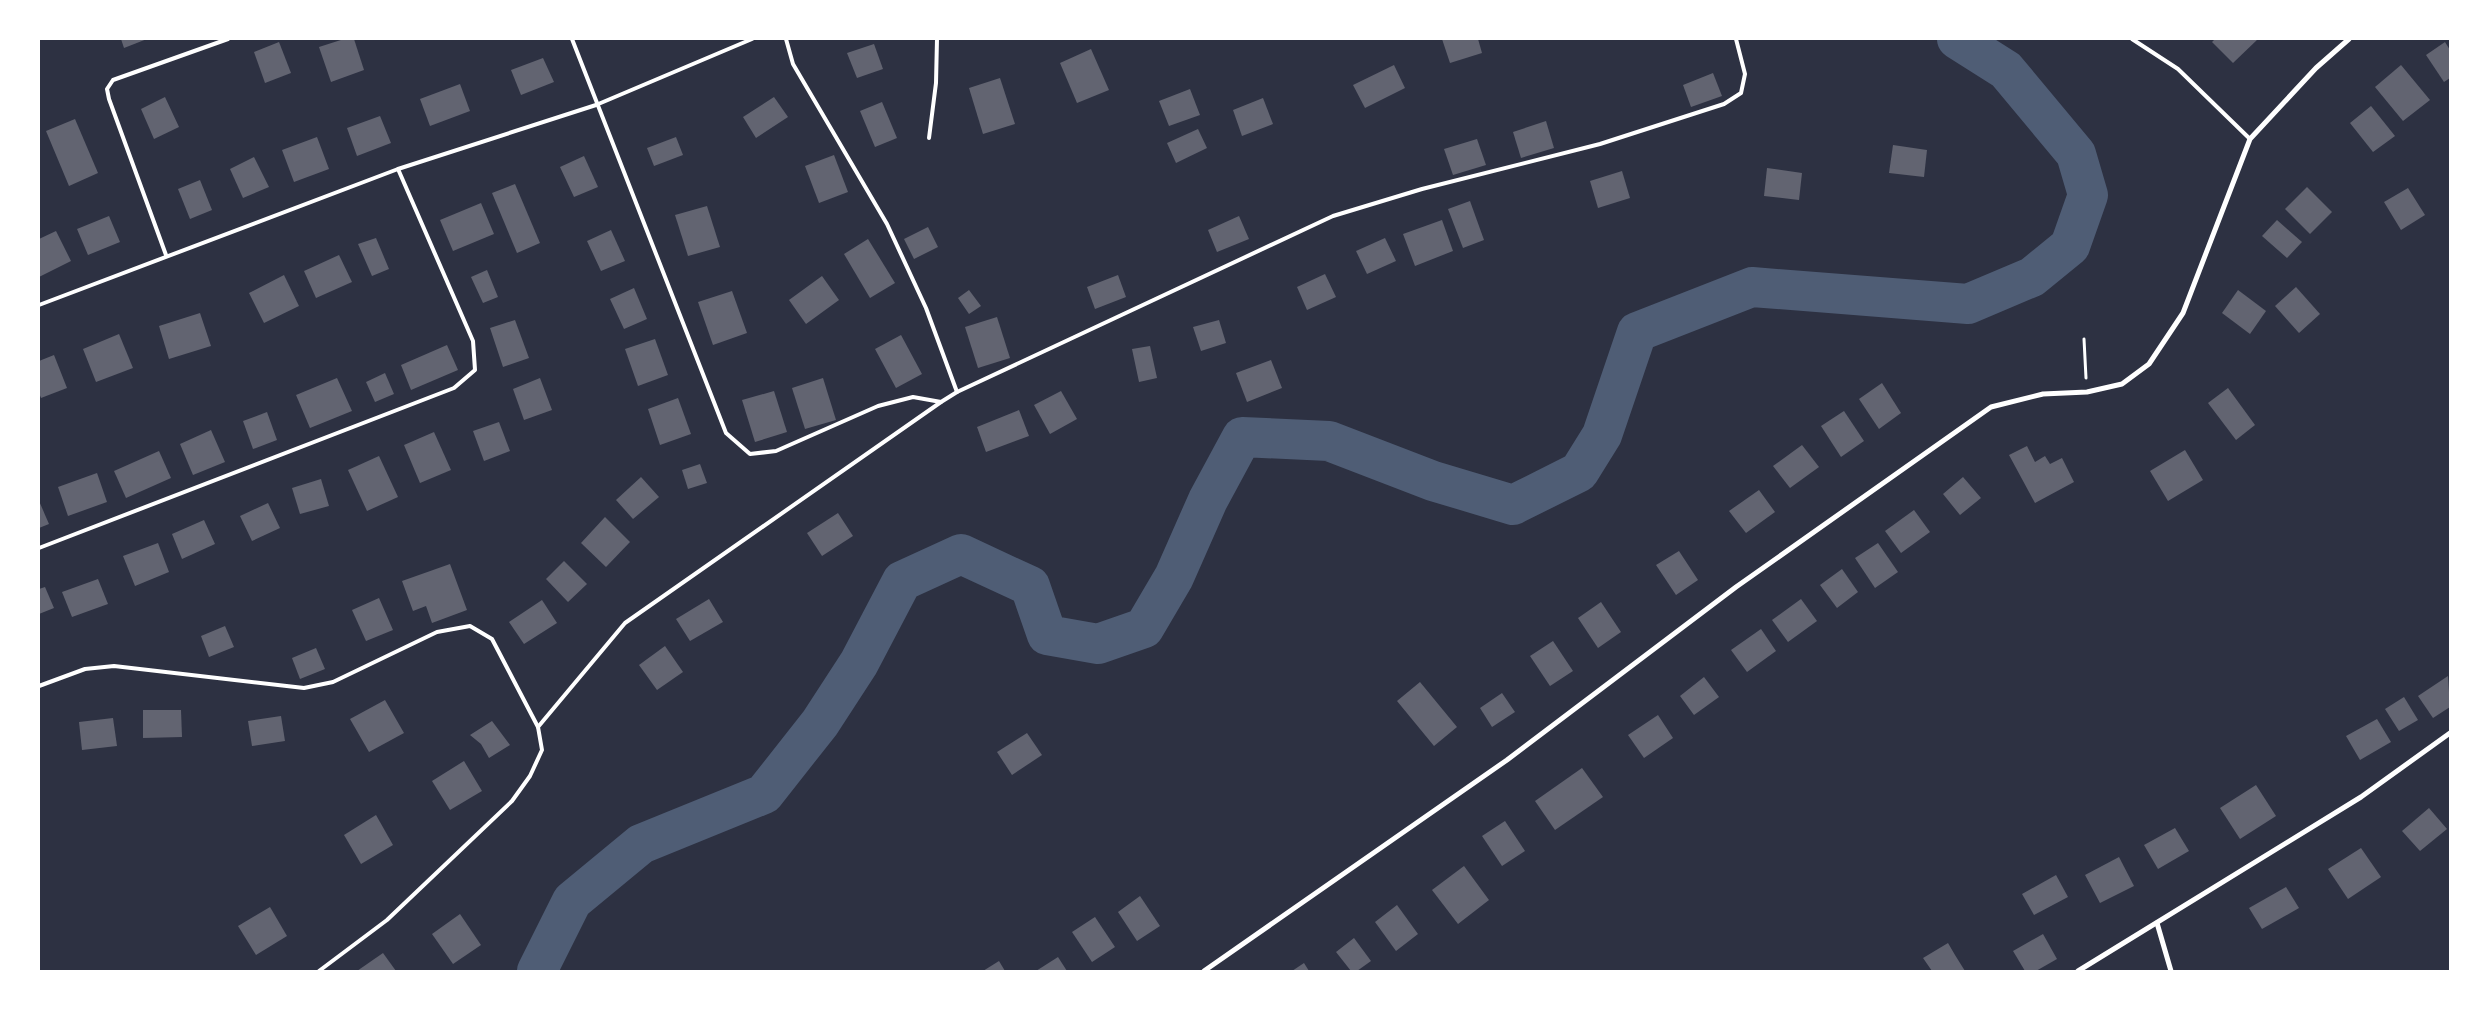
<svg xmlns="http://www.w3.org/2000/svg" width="2489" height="1010" font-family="'Crimson Pro',serif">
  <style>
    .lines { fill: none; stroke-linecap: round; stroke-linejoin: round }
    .river { stroke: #4f5d75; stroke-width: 40 }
    .building { fill: #626471 }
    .path { stroke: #fff; stroke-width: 3 }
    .service { stroke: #fff; stroke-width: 4 }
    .minor { stroke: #fff; stroke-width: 5 }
  </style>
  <rect width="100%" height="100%" fill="#2d3142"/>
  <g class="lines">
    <path class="river" d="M537 971 572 901 641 844 764 794 820 723 859 663 902 581 961 554 1030 586 1047 635 1098 644 1144 628 1174 577 1208 500 1242 437 1329 441 1433 481 1513 505 1579 472 1602 435 1637 332 1752 287 1968 304 2032 277 2070 246 2088 195 2076 154 2006 70 1957 39"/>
  </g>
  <g class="building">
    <path d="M121 39H147L124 48Z"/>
    <path d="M344 39H354L364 70 331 82 319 47Z"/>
    <path d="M1442 39H1478L1482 53 1450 63Z"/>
    <path d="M2215 39H2258L2233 63 2212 42Z"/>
    <path d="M279 42 291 73 265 83 254 52Z"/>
    <path d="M2445 42 2450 50V78L2444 82 2426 55Z"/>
    <path d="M874 44 883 69 857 78 847 53Z"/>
    <path d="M1091 49 1109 90 1077 103 1060 63Z"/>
    <path d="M543 58 554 82 521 95 511 70Z"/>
    <path d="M1394 65 1405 88 1365 108 1353 85Z"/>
    <path d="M2401 65 2430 100 2403 121 2375 87Z"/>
    <path d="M1713 73 1722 96 1691 107 1683 85Z"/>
    <path d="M1000 78 1015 124 983 134 969 88Z"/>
    <path d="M460 84 470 111 430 126 420 99Z"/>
    <path d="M1190 89 1200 115 1169 126 1159 101Z"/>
    <path d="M165 97 179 127 154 139 141 109Z"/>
    <path d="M774 97 788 117 756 138 743 117Z"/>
    <path d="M1263 98 1273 124 1242 136 1233 110Z"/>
    <path d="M882 102 897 138 875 147 860 111Z"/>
    <path d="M2371 106 2395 136 2373 152 2350 123Z"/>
    <path d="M380 116 391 143 357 156 347 128Z"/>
    <path d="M75 119 98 173 69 186 46 131Z"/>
    <path d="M1546 121 1554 148 1521 158 1513 132Z"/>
    <path d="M1198 129 1207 148 1176 163 1167 143Z"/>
    <path d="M317 137 329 169 294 182 282 150Z"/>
    <path d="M676 137 683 155 654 166 647 148Z"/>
    <path d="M1477 139 1486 165 1453 175 1444 149Z"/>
    <path d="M1893 145 1927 150 1924 177 1889 173Z"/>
    <path d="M834 155 848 192 819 203 805 166Z"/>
    <path d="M584 156 598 187 574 197 560 167Z"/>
    <path d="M254 157 269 187 243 198 230 169Z"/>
    <path d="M1767 168 1802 173 1799 200 1764 196Z"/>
    <path d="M1622 171 1630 198 1598 208 1590 181Z"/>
    <path d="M200 180 212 210 190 219 178 189Z"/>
    <path d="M515 184 540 243 517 253 492 193Z"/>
    <path d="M2307 187 2332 212 2310 234 2285 209Z"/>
    <path d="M2408 188 2425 215 2401 230 2384 202Z"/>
    <path d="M1470 201 1484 240 1463 248 1448 209Z"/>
    <path d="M481 203 494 234 453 251 440 220Z"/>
    <path d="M707 206 720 247 688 256 675 215Z"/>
    <path d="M109 216 120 242 88 255 77 229Z"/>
    <path d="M1239 216 1249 239 1217 252 1208 230Z"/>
    <path d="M1442 220 1453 251 1415 266 1403 234Z"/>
    <path d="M2277 220 2302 242 2287 258 2262 236Z"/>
    <path d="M928 227 938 247 914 259 904 239Z"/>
    <path d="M611 230 625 261 601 271 587 241Z"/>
    <path d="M56 231 71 261 39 277V239Z"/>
    <path d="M376 238 389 269 372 276 358 244Z"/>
    <path d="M1385 238 1396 261 1367 274 1356 251Z"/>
    <path d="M868 239 895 283 870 298 844 254Z"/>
    <path d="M339 255 352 282 316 298 304 271Z"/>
    <path d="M487 270 498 297 483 303 471 277Z"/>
    <path d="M1325 274 1336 297 1307 310 1297 287Z"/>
    <path d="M284 275 299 306 264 323 249 293Z"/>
    <path d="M1118 275 1126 297 1095 309 1087 287Z"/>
    <path d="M822 276 839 300 806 324 789 300Z"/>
    <path d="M2296 287 2320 314 2299 333 2275 306Z"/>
    <path d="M634 288 647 319 624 329 610 299Z"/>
    <path d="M969 290 981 306 969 314 958 298Z"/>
    <path d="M2238 290 2266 311 2250 334 2222 313Z"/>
    <path d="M732 291 747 333 713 345 698 302Z"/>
    <path d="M200 313 211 346 169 359 159 326Z"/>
    <path d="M997 317 1010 358 978 368 965 327Z"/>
    <path d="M515 320 529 358 503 367 490 328Z"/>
    <path d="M1219 320 1226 343 1201 351 1193 327Z"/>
    <path d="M119 334 133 368 96 382 83 349Z"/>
    <path d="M901 335 922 374 896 388 875 349Z"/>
    <path d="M655 339 668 375 638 386 625 349Z"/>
    <path d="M447 345 458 370 411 390 401 365Z"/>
    <path d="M1150 346 1157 378 1139 382 1132 349Z"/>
    <path d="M54 355 67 388 41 398 39 393V361Z"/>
    <path d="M1271 360 1282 388 1247 402 1236 373Z"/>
    <path d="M385 373 394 394 375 402 366 382Z"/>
    <path d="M337 378 352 411 310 428 296 395Z"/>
    <path d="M540 378 552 410 524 420 513 389Z"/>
    <path d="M823 378 836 420 805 429 792 388Z"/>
    <path d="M1882 383 1901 413 1879 429 1859 399Z"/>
    <path d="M2228 388 2255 425 2236 440 2208 403Z"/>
    <path d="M774 391 787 432 755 442 742 400Z"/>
    <path d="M1061 391 1077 419 1050 434 1034 405Z"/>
    <path d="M678 398 691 434 660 445 648 409Z"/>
    <path d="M1019 410 1029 436 986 452 977 427Z"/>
    <path d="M1844 411 1864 441 1841 457 1821 426Z"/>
    <path d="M267 412 277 440 253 449 243 421Z"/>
    <path d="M499 422 510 451 484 461 473 431Z"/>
    <path d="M211 430 225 462 193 475 180 444Z"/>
    <path d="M434 432 451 470 420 483 404 445Z"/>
    <path d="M1802 445 1819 467 1790 488 1773 466Z"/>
    <path d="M2027 446 2035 462 2045 456 2050 464 2062 458 2074 482 2035 503 2009 455Z"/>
    <path d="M2185 450 2203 480 2168 501 2150 471Z"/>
    <path d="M159 451 171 478 126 498 114 471Z"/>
    <path d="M379 456 398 497 367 511 348 470Z"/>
    <path d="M700 464 707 483 688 489 682 470Z"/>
    <path d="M97 473 107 502 68 516 58 487Z"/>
    <path d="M641 477 659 497 633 519 616 500Z"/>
    <path d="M1963 477 1981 498 1960 515 1943 494Z"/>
    <path d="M321 479 329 506 300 514 292 488Z"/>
    <path d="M1759 490 1775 512 1746 533 1729 511Z"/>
    <path d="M39 501 49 524 39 528Z"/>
    <path d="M268 503 280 528 252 541 240 516Z"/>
    <path d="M1914 510 1930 532 1901 553 1885 531Z"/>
    <path d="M838 513 853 536 822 556 807 533Z"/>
    <path d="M605 517 630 542 606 567 581 543Z"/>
    <path d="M204 520 215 544 182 559 172 534Z"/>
    <path d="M158 543 169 572 135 586 123 556Z"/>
    <path d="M1878 543 1898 572 1875 588 1855 558Z"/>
    <path d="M1679 551 1698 580 1676 595 1656 565Z"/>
    <path d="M564 561 587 584 568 602 546 579Z"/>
    <path d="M450 564 467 610 432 623 426 606 413 611 402 581Z"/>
    <path d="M1842 569 1858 592 1837 608 1820 585Z"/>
    <path d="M98 579 108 604 72 617 62 592Z"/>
    <path d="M45 587 54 608 39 614V589Z"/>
    <path d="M379 598 393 630 366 641 352 610Z"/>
    <path d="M709 599 723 622 690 641 676 619Z"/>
    <path d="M1801 599 1817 621 1788 642 1772 620Z"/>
    <path d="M542 600 557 623 524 644 509 622Z"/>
    <path d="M1601 602 1621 632 1598 648 1578 618Z"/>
    <path d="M225 626 234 647 209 657 201 636Z"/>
    <path d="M1761 629 1776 651 1747 672 1731 650Z"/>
    <path d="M1553 641 1573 671 1550 686 1530 656Z"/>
    <path d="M665 646 683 672 657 690 639 665Z"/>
    <path d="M316 648 325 669 300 679 292 658Z"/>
    <path d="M2448 676 2450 707 2433 718 2418 696Z"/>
    <path d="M1704 677 1719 697 1694 715 1680 696Z"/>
    <path d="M1420 682 1457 727 1434 746 1397 701Z"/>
    <path d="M1502 693 1515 712 1492 727 1480 708Z"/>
    <path d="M2404 697 2418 720 2399 731 2385 709Z"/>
    <path d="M385 700 404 733 369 752 350 719Z"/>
    <path d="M143 710H181L182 737 143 738Z"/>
    <path d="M1658 715 1673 738 1644 758 1628 735Z"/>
    <path d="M281 716 285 741 252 746 248 721Z"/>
    <path d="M113 718 117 746 82 750 79 722Z"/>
    <path d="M2377 719 2391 742 2360 760 2346 736Z"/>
    <path d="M492 721 510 745 489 758 481 744 470 735Z"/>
    <path d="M1027 733 1042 755 1012 775 997 752Z"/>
    <path d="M464 761 482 791 450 810 432 781Z"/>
    <path d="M1582 768 1603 797 1555 830 1535 801Z"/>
    <path d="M2256 785 2276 816 2240 839 2220 808Z"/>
    <path d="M2429 808 2447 829 2420 851 2402 831Z"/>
    <path d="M376 815 393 845 361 864 344 835Z"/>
    <path d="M1505 821 1525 851 1502 866 1482 836Z"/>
    <path d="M2175 828 2189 851 2158 869 2144 845Z"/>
    <path d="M2361 848 2381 877 2348 899 2328 869Z"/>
    <path d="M2119 857 2134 886 2100 903 2085 875Z"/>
    <path d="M1464 866 1489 900 1458 924 1432 890Z"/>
    <path d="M2056 875 2068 897 2034 915 2022 894Z"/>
    <path d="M2286 887 2299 908 2262 929 2249 908Z"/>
    <path d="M1140 896 1160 926 1137 941 1118 912Z"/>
    <path d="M1397 905 1418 934 1396 951 1375 922Z"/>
    <path d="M270 907 287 936 256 955 238 926Z"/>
    <path d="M460 914 481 945 453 964 432 934Z"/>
    <path d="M1095 917 1115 947 1092 962 1072 932Z"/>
    <path d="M2043 934 2057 959 2036 971H2025L2013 951Z"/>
    <path d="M1354 938 1371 961 1357 971H1351L1336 952Z"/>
    <path d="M1948 943 1955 955 1965 971H1932L1923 958Z"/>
    <path d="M383 953 396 971H357Z"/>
    <path d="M1058 957 1067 971H1036Z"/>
    <path d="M999 961 1005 971H983Z"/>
    <path d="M1304 963 1309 971H1292Z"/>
  </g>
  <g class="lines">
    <path class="path" d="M2084 339 2086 378"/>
    <g class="service">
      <path d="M572 39 726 433 750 454 776 451 878 406 913 397 941 402"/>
      <path d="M786 39 793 64 887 224 926 308 957 392"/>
      <path d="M2132 39 2178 69 2250 139"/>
      <path d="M929 138 936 83 937 39"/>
      <path d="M166 255 109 99 107 89 113 80 228 39"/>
      <path d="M39 305 398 169 596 105 752 39"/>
      <path d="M39 548 454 388 475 370 473 341 398 169"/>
      <path d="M39 686 85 669 114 666 304 688 333 682 437 632 470 626 492 639 538 727"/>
      <path d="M319 971 387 920 512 801 530 776 542 750 538 727 625 623 941 402 957 392 1333 216 1422 189 1600 144 1724 104 1741 93 1745 74 1736 39"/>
    </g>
    <g class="minor">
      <path d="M2157 923 2171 971"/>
      <path d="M1204 971 1507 760 1736 587 1991 407 2043 394 2087 392 2122 384 2149 364 2183 313 2250 139 2316 68 2349 39"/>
      <path d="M2078 971 2361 797 2450 733"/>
    </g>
  </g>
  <rect width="2489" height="1010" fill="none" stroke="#ffffff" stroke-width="80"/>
</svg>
